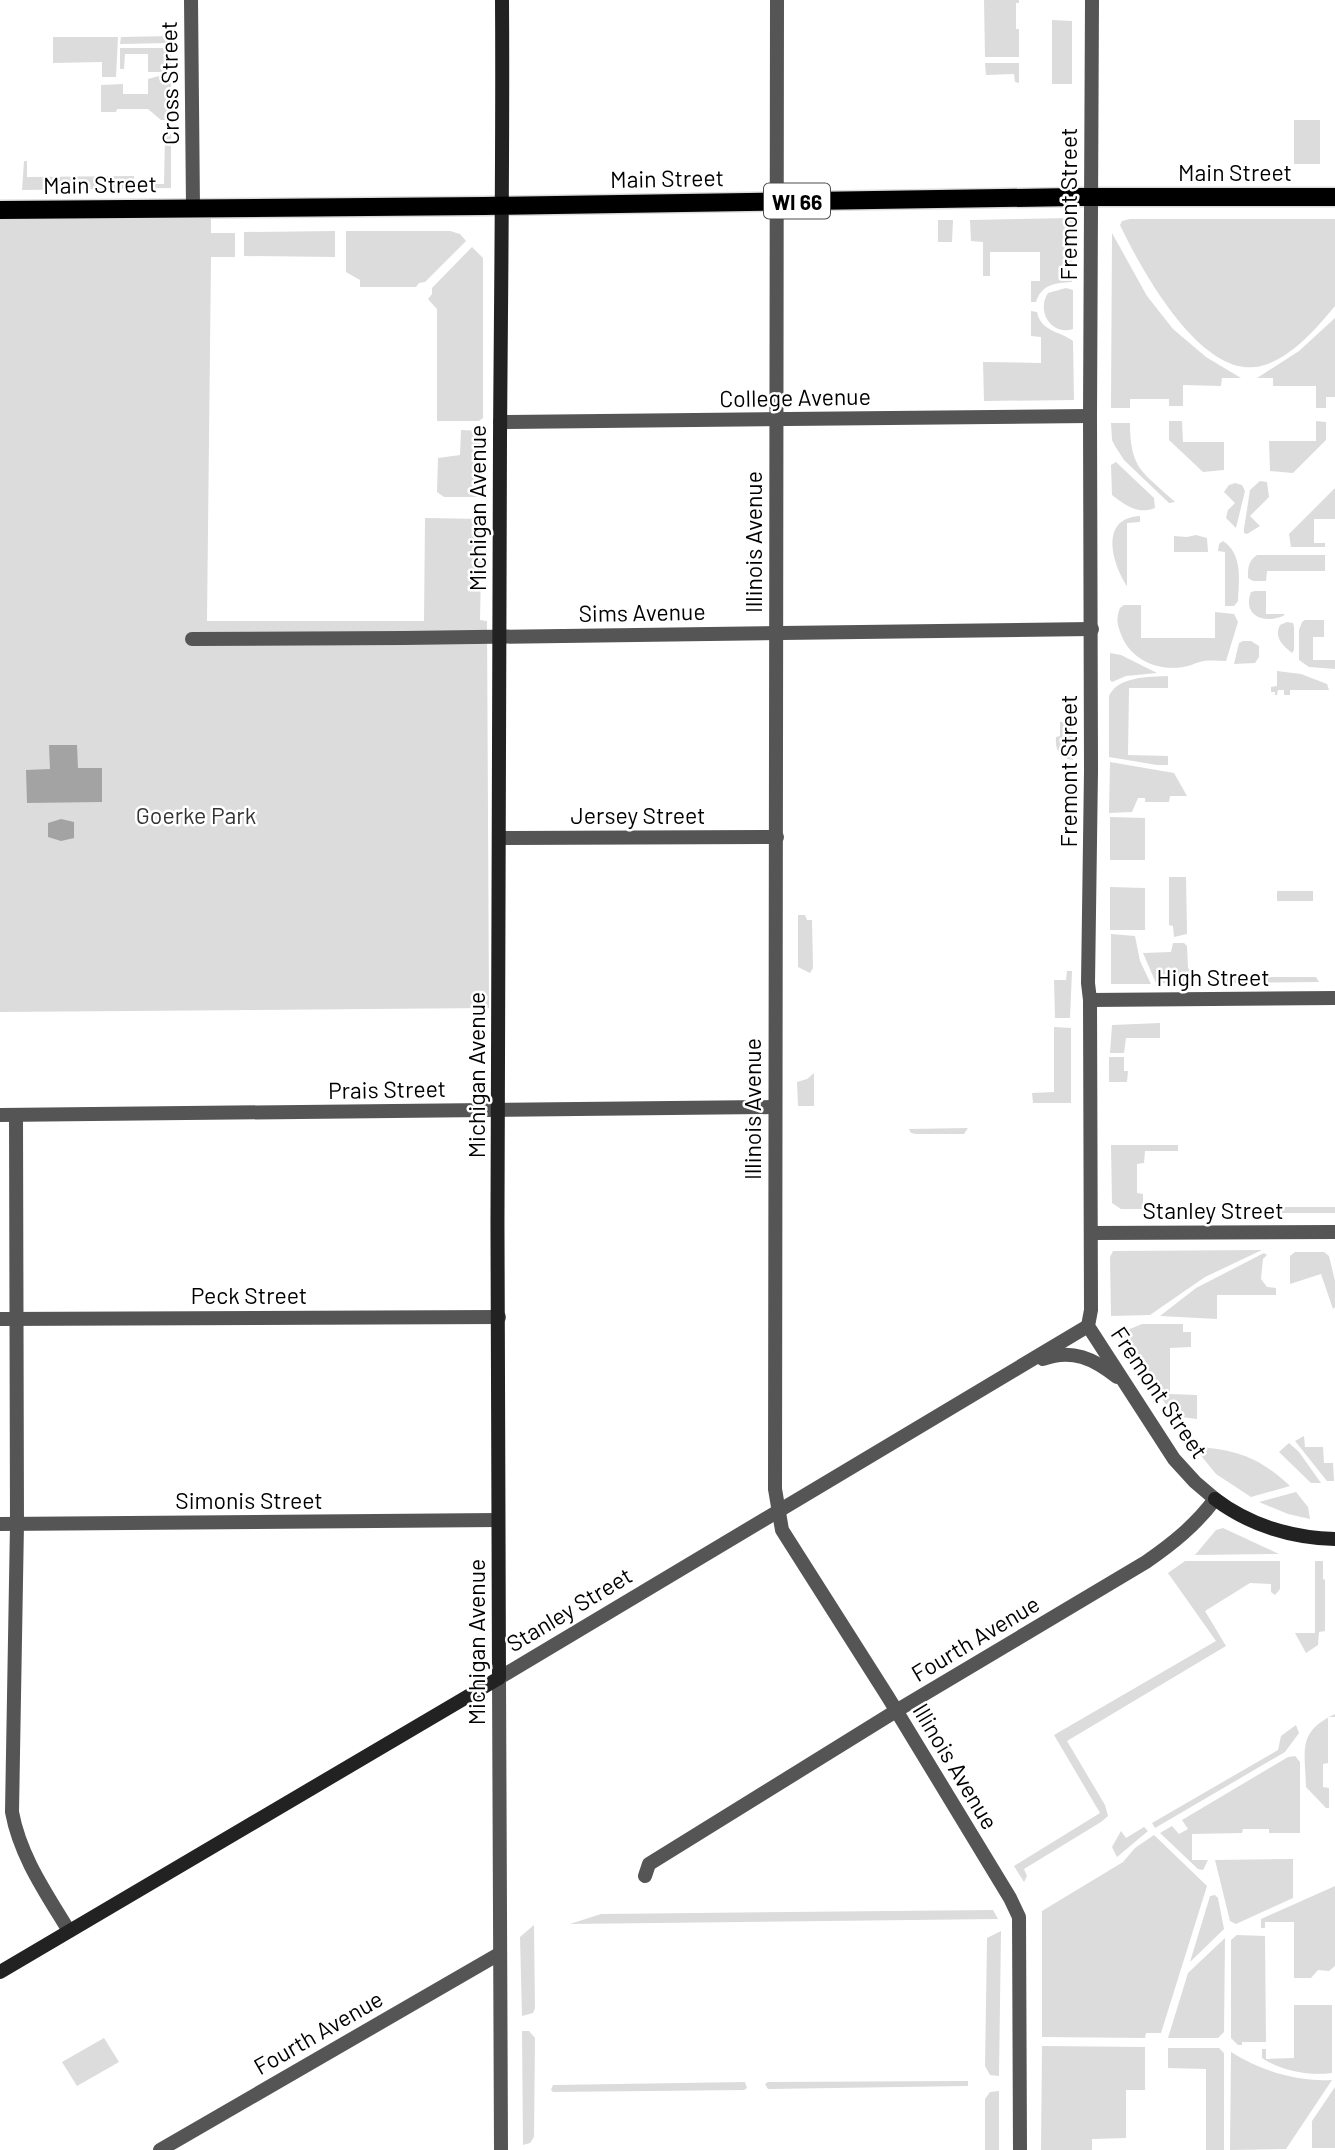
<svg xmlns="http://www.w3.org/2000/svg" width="1335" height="2150" font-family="Barlow,sans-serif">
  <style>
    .green { fill: #dcdcdc }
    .water { fill: #a3a3a3 }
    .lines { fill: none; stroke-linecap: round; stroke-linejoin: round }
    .primary-casing { stroke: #dbdbdb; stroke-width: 21 }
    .street { stroke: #555; stroke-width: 14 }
    .secondary { stroke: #222; stroke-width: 14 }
    .primary { stroke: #000; stroke-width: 18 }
    .labels { text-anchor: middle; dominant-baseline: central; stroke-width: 5; stroke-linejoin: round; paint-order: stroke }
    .shield { fill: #fff; stroke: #4c4c4c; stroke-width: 2 }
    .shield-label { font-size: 21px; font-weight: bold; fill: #000 }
    .street-label { font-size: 23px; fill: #000; stroke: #fff }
    .park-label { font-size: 23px; fill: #333; stroke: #fff }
  </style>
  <rect width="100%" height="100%" fill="#fff"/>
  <g class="green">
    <path d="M984 0H1019V3H1016V29H1019V57H985Z"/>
    <path d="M1052 20 1072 21V84H1052Z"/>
    <path d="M171 36V43L120 44 121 37Z"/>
    <path d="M53 37H118L116 77H102V62L53 63Z"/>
    <path d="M120 48H171V72H148V54H125L124 69H120Z"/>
    <path d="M985 63H1019V83L1015 82 1014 74 986 75Z"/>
    <path d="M159 76H171V120H161L148 109H117L116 112H101V85L123 84V94H148V79Z"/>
    <rect x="1294" y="120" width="26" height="44"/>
    <path d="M165 134H171V188L22 190 24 161H27V177L134 176V184H164Z"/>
    <path d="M0 208 211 209V233H235V257H211L207 621H424L425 518 482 519 480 620 487 621 489 1008 0 1012Z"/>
    <path d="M1073 218 1072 282C1055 283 1042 284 1036 302H1031V281H1040V252H990V276H983V242L971 241 970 220Z"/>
    <path d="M1130 219H1335V306C1316 329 1287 363 1255 367 1198 374 1141 269 1120 225L1122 221Z"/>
    <path d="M938 220H953L952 242H938Z"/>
    <path d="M335 231V257L244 256V232Z"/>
    <path d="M346 231H450L460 234 466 241 425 282 419 283 416 287H360V280L346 272Z"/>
    <path d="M1112 233 1147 296 1173 329 1206 357 1241 378H1222L1221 386 1183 385V406H1169V399H1130V408H1111Z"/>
    <path d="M472 247 483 258V418L479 421H437V309L428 299 432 294V288Z"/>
    <path d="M1066 288 1073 290V329C1051 336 1036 311 1048 293Z"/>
    <path d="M1031 311 1037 312C1041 332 1060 331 1073 341L1074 400 984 401 983 362 1041 363V337L1031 336Z"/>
    <path d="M1335 318V397H1326V408H1316V386H1273V378H1257L1299 351Z"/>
    <path d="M1169 421H1182L1183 442H1224V470L1203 472 1169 440Z"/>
    <path d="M1316 421 1326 422V440L1293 473 1270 471 1269 441H1316Z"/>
    <path d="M1111 423H1130C1130 470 1143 472 1175 502L1169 503 1124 460 1115 446 1112 440Z"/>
    <path d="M461 430 482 431V493L478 497H444L437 492 438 458 460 455Z"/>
    <path d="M1116 462 1154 498 1155 508C1138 515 1125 505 1112 495L1111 465Z"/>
    <path d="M1260 481 1267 482 1269 497 1250 516 1260 526 1247 534 1244 533V529L1250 490Z"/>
    <path d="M1235 483 1242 485 1245 491 1236 528 1226 518 1228 510 1235 503 1224 492 1229 485Z"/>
    <path d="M1335 488V519H1314V543H1325V547H1291L1289 534Z"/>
    <path d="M1140 516V522L1127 523V586C1113 565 1098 518 1140 516Z"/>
    <path d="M1196 535 1207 538 1208 552H1174V536L1187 537Z"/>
    <path d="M1223 541C1243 554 1239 580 1238 601L1234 606H1225V552L1218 551 1219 544Z"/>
    <path d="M1257 555H1325V571H1267L1266 581H1253L1248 578C1248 568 1248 561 1257 555Z"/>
    <path d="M1255 591H1266V614H1285L1283 616C1264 624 1242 616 1251 592Z"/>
    <path d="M1124 605H1141V638H1215V612L1234 614 1238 622 1226 661C1219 661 1212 660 1204 661 1197 662 1191 666 1183 667 1159 671 1134 661 1123 639 1118 627 1115 620 1120 608Z"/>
    <path d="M1305 620H1324V637H1313V660H1335V669L1309 667 1299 660V630L1302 622Z"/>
    <path d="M1287 622 1293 623 1294 627V650L1292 653C1282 645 1274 637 1280 625Z"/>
    <path d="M1243 641H1251L1259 646V657L1255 663 1234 664 1239 643Z"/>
    <path d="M1110 653 1121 655 1157 673 1126 676 1112 682 1110 680Z"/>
    <path d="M1277 671 1301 674 1327 684 1329 690H1290V695H1284V690H1278L1277 695H1275V692H1271V687L1277 686Z"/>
    <path d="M1168 676V688H1129L1128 755 1168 756V765H1157L1109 757V696C1118 676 1149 677 1168 676Z"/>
    <path d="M1072 721 1073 760C1059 758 1055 749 1056 737L1060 736V722Z"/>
    <path d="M1110 762 1174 773 1187 796H1170L1169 802H1145V798H1138L1132 812 1109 813Z"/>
    <path d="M1110 817 1145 818V860H1110Z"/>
    <path d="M1169 877H1186L1187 931V934L1174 937 1173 926 1169 925Z"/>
    <path d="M1110 887 1145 888V930H1110Z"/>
    <rect x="1277" y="891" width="36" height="10"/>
    <path d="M798 915H805L807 920H812L813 968 810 973 798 967Z"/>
    <path d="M1111 934 1135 936 1140 961 1151 984H1111Z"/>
    <path d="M1173 943H1184L1187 946 1188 968 1192 972 1200 973V984L1156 983 1143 953 1171 952Z"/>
    <path d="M1067 971H1072L1070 1018H1055L1054 980H1066Z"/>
    <path d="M1227 977H1316L1319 982 1225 983Z"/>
    <path d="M1160 1023V1038H1126L1124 1053H1110L1112 1025Z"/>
    <path d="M1054 1027 1071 1028V1103H1033L1032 1093 1054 1092Z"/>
    <path d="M1109 1057H1124V1071H1128L1127 1082H1109Z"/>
    <path d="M814 1073V1106H798L797 1082 807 1079Z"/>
    <path d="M968 1128 964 1134H916L911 1133 909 1129Z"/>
    <path d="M1111 1145H1178V1151H1145L1144 1163 1137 1164V1193L1143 1194V1209H1121L1112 1203Z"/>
    <rect x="1262" y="1207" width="73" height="6"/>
    <path d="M1262 1250 1205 1277 1150 1315 1111 1316 1110 1257 1113 1251Z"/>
    <path d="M1295 1252H1324L1329 1256 1335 1281V1307L1333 1309 1321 1274 1290 1284V1256Z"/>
    <path d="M1264 1253 1267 1255 1263 1259 1261 1279 1267 1287 1276 1288V1295H1217V1319L1160 1316 1196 1288Z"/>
    <path d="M1142 1324H1183V1332H1191V1347L1170 1348V1394L1197 1395V1419L1173 1416 1125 1339V1331Z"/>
    <path d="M1304 1436 1305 1447H1323L1324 1463H1333L1334 1481H1327L1295 1441Z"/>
    <path d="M1289 1443 1299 1452 1321 1483H1311L1279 1452Z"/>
    <path d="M1194 1447C1235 1449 1259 1457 1290 1486L1251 1497 1216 1474Z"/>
    <path d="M1296 1492 1308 1507 1310 1519 1288 1514 1259 1502Z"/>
    <path d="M1223 1528 1279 1554 1195 1555 1216 1530Z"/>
    <path d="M1185 1561H1280V1589L1275 1595 1271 1592V1584L1250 1583 1205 1611 1226 1646 1067 1741 1105 1805 1108 1816 1101 1822 1024 1869 1027 1876 1024 1882 1014 1866 1100 1813 1054 1735 1216 1641 1168 1573Z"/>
    <path d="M1315 1561H1323V1579L1325 1580V1631L1319 1632 1318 1645 1306 1653 1295 1633H1315Z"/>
    <path d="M1335 1714V1717H1328V1763L1323 1764V1787L1329 1788V1808H1326L1306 1787C1305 1750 1297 1732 1335 1714Z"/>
    <path d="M1296 1725 1299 1733 1285 1752 1155 1828 1152 1823 1278 1750 1281 1736Z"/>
    <path d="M1295 1756 1300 1762V1833H1269V1829H1243L1242 1833 1192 1834V1860H1208L1203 1870 1198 1869 1160 1833 1172 1826 1179 1834 1188 1829 1182 1820 1288 1757Z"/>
    <path d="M1144 1827 1148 1831 1117 1857 1112 1847 1121 1831 1126 1838Z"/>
    <path d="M1154 1835 1207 1886 1161 2033H1146L1145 2038 1042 2037V1911L1123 1862 1135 1848Z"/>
    <path d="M1293 1859V1898L1236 1924 1230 1921 1215 1860Z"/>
    <path d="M1335 1886V1966L1329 1971 1318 1970 1311 1978H1294V1922H1265V1928H1261V1919Z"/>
    <path d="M1215 1895 1218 1898 1224 1929 1190 1962 1210 1896Z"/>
    <path d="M993 1910 998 1919 570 1924 601 1914Z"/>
    <path d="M534 1925 535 2008 533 2013 522 2016 520 1937Z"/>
    <path d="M1001 1931 999 2076 990 2075 985 2066 987 1938Z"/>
    <path d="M1237 1935 1265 1936 1266 2042H1242V2045H1238L1231 2038V1940Z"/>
    <path d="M1225 1938 1224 2032 1218 2038H1168L1188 1973Z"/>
    <path d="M1294 2005H1332V2073C1309 2076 1281 2071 1262 2058V2049H1266V2059L1294 2058Z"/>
    <path d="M522 2031H529L535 2038 534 2137 530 2143 523 2145Z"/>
    <path d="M104 2038 119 2062 77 2086 62 2062Z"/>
    <path d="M1042 2046 1145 2047V2090H1126V2138L1092 2139V2150H1041Z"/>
    <path d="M1168 2048H1219L1224 2053V2150H1206V2069L1168 2068Z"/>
    <path d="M1231 2052C1261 2071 1297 2082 1332 2080L1286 2149 1230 2150Z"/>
    <path d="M968 2081V2086L768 2089 765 2084 768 2082Z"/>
    <path d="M745 2082 747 2088 744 2090 553 2092 551 2090 553 2085Z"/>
    <path d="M1335 2087V2148H1312V2121Z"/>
    <path d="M999 2091V2150H985V2099L990 2092Z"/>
  </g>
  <g class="water">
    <path d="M49 745H77L78 768H102V802L27 803 26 770 50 769Z"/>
    <path d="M61 819 74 822V838L61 841 48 837V823Z"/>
  </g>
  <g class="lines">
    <g class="primary-casing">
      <path id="primary" d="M0 210 484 206 1074 197H1335"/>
    </g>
    <g class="street">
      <path d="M191 0 193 207"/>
      <path d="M777 0 775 1489 782 1530 888 1697 1010 1898 1019 1917 1020 2150"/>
      <path d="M500 422 1090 416"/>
      <path d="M192 639 404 638 1092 629"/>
      <path d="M499 838 777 837"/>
      <path d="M1090 1000 1335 998"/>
      <path d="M0 1115 775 1107"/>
      <path d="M16 1115 17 1524 12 1812C20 1856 46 1893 69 1931"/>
      <path d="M1091 1233 1335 1232"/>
      <path d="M0 1319 499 1317"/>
      <path d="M1043 1359C1072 1348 1094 1359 1117 1377"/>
      <path d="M0 1524 498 1520"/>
      <path d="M645 1876 649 1864 896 1711 1146 1562C1172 1544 1196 1525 1215 1499L1195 1482 1174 1459 1088 1326 1091 1310 1090 1000 1088 983 1091 771 1090 416 1092 0"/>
      <path d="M160 2150 499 1954"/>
      <path d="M501 2150 499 1678 1088 1326"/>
    </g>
    <g class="secondary">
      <path d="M1215 1499C1249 1525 1292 1538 1335 1539"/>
      <path d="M0 1972 499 1678C496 1265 498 852 500 439 501 292 503 146 502 0"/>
    </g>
    <use href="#primary" class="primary"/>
  </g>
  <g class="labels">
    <rect class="shield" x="764" y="183.5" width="66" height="35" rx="5"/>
    <g class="shield-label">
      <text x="797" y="201">WI 66</text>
    </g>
    <g class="street-label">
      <text transform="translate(169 83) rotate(-91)">Cross Street</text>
      <text x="1235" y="172">Main Street</text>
      <text transform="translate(667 178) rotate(-1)">Main Street</text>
      <text transform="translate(100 184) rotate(-1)">Main Street</text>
      <text transform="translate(1068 204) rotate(-90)">Fremont Street</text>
      <text transform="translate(795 397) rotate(-1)">College Avenue</text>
      <text transform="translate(477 508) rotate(-90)">Michigan Avenue</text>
      <text transform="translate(753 542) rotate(-90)">Illinois Avenue</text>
      <text transform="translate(642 612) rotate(-1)">Sims Avenue</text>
      <text transform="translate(1068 771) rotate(-90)">Fremont Street</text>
      <text x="638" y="815">Jersey Street</text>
      <text x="1213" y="977">High Street</text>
      <text transform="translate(476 1075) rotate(-90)">Michigan Avenue</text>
      <text transform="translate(387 1089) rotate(-1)">Prais Street</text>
      <text transform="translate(752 1109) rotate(-90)">Illinois Avenue</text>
      <text x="1213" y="1210">Stanley Street</text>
      <text x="249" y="1295">Peck Street</text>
      <text transform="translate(1160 1392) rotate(56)">Fremont Street</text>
      <text x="249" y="1500">Simonis Street</text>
      <text transform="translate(569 1609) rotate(-31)">Stanley Street</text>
      <text transform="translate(975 1638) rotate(-31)">Fourth Avenue</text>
      <text transform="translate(476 1642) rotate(-90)">Michigan Avenue</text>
      <text transform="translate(956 1766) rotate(59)">Illinois Avenue</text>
      <text transform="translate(318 2032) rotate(-30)">Fourth Avenue</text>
    </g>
    <g class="park-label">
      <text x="196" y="815">Goerke Park</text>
    </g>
  </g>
</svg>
